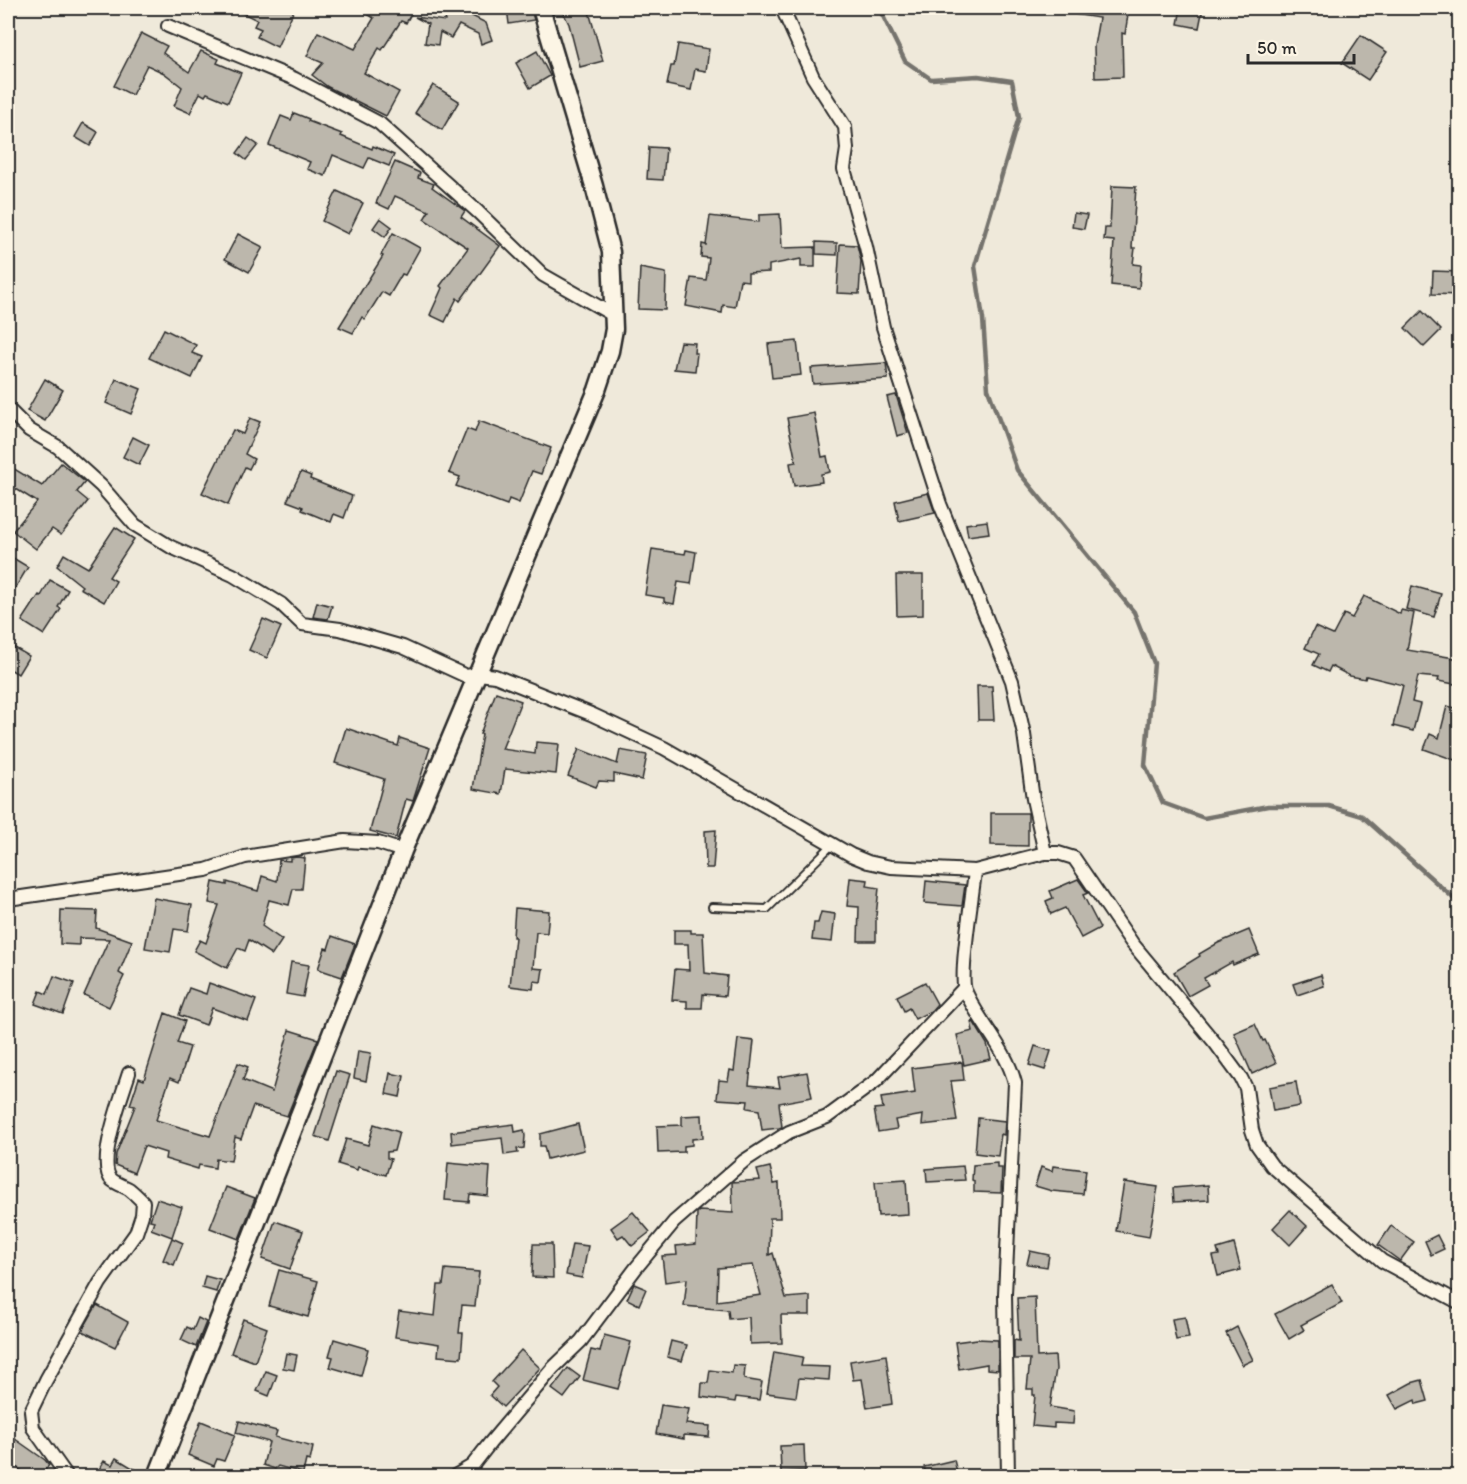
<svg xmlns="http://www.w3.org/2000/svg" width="1467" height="1484" font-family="Itim,sans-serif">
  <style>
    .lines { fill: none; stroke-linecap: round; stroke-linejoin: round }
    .stream { stroke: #75736d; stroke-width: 4.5 }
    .building { fill: #bcb7ac; stroke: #2b2b2b; stroke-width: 1.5; fill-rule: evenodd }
    .service-casing { stroke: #2b2b2b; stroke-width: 10 }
    .minor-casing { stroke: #2b2b2b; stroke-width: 16 }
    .secondary-casing { stroke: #2b2b2b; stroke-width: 21 }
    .service { stroke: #fcf5e5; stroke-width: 6 }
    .minor { stroke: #fcf5e5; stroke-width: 12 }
    .secondary { stroke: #fcf5e5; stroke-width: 16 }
  </style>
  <rect width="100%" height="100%" fill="#efe9da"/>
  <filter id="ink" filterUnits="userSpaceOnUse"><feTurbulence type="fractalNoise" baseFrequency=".0167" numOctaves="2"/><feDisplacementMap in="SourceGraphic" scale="12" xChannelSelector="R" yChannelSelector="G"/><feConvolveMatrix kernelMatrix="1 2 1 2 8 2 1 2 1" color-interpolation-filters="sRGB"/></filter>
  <g filter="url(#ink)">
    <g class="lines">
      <path class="stream" d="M879 8 905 61 931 79 978 76 1012 81 1019 117 975 266 983 319 988 389 1017 470 1134 612 1154 663 1145 765 1163 803 1204 818 1268 806H1329L1362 816 1460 904"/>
    </g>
    <g class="building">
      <path d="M233 8H295L277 47 257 37 261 29 254 26 257 20Z"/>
      <path d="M357 8H414L406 23 401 21 382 50 379 48 364 73 399 92 386 116 328 87 312 75 323 63 307 56 318 32 355 49 374 18Z"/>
      <path d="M448 8 458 9 486 23 492 40 481 44 478 34 459 25 451 38 440 32 438 45 425 43 428 24 415 17 445 21Z"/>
      <path d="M507 8H531L534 20 509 24Z"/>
      <path d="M561 8H588L603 61 580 67 569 24Z"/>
      <path d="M1074 8H1129L1125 34 1122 33 1123 77 1095 78 1094 46 1099 18 1074 14Z"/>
      <path d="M1181 8H1203L1199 28 1178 24Z"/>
      <path d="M141 33 167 46 163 53 189 72 201 51 219 59 217 63 241 73 228 102 207 93 205 96 200 93 190 113 174 106 182 87 164 73 147 65 132 95 114 86Z"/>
      <path d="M1361 35 1387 52 1368 80 1342 63Z"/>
      <path d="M678 44 709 49 706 71 695 69 691 90 667 85 671 66H674Z"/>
      <path d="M537 51 550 76 530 88 516 63Z"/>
      <path d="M433 85 459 101 442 130 415 113Z"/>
      <path d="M294 113 309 119 308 121 342 134 341 136 372 149 373 146 394 155 389 166 369 158 364 168 333 155 325 176 307 169 310 162 269 145 281 116 291 120Z"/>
      <path d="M83 123 98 132 90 146 75 137Z"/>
      <path d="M248 138 258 145 246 160 237 153Z"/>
      <path d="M649 147 666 148 663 180 647 179Z"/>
      <path d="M395 162 420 173 418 178 434 184 432 187 465 211 461 217 500 246 460 301 457 298 445 322 430 315 442 288 440 286 468 248 424 219 429 211 395 196 389 209 376 203Z"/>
      <path d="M1112 186 1136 187 1132 248H1135L1133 264 1141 265 1139 288 1111 285 1114 241 1104 240 1105 228H1110Z"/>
      <path d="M337 191 363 203 348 234 322 221Z"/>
      <path d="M1074 213 1087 215 1084 229 1072 227Z"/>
      <path d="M780 214 782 248 815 247V267H801V259L769 265V272L748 273V281L740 280 735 307 723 305 722 313 686 306 691 278 706 280 709 258 701 257 702 244 706 245 710 216 759 222V215Z"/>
      <path d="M380 218 392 227 385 237 373 228Z"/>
      <path d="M393 233 420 248 405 275 402 274 389 296 382 292 365 319 362 317 353 333 339 327 383 256 381 255Z"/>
      <path d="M238 234 263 247 249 272 225 259Z"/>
      <path d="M816 242 837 243V255L816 254Z"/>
      <path d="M840 244 857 245 861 261 859 294 837 293Z"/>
      <path d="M640 268 666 273 665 310 638 309Z"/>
      <path d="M1433 271 1460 272V295L1432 294Z"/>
      <path d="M1422 311 1441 330 1424 347 1405 328Z"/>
      <path d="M164 329 196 345 192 353 202 357 192 378 149 358Z"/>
      <path d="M797 341 801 375 772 378 768 344Z"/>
      <path d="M680 342 695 343 694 353H697L695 371 674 369Z"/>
      <path d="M886 363 888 379 813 384 811 368Z"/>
      <path d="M45 379 63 390 45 421 27 411Z"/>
      <path d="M116 379 141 389 131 414 106 403Z"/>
      <path d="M896 395 908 433 897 436 887 397Z"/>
      <path d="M814 413 822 457 827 456 830 472 821 474 822 482 794 486 790 463 796 462 787 418Z"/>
      <path d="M250 418 260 422 245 454 254 459 249 469 245 467 228 505 202 493 233 430 243 434Z"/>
      <path d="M479 421 551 448 541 474 532 471 519 503 509 499 507 505 456 486 460 477 449 473 467 429 475 432Z"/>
      <path d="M133 437 149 445 139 465 123 457Z"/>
      <path d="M61 463 85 482 77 492 88 501 61 535 52 529 36 549 13 531 37 502 8 484V465L42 486Z"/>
      <path d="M301 472 311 476 310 479 352 496 344 518 334 514 331 522 302 510 303 507 287 501Z"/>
      <path d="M928 493 935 513 899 521 895 501Z"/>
      <path d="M987 521 989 533 968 536 966 524Z"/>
      <path d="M115 527 134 539 109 577 116 581 104 602 80 588 82 586 57 566 64 554 88 568Z"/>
      <path d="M652 549 685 554 686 550 696 552 691 584 678 582 674 604 664 602V598L645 595Z"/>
      <path d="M8 555 28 567 8 600Z"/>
      <path d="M896 575H923V615L897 616Z"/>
      <path d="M50 580 68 590 58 607 61 609 44 635 22 621 39 595 41 596Z"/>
      <path d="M1412 586 1441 594 1434 617 1406 609Z"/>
      <path d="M1364 596 1400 614 1401 610 1414 613 1407 650 1460 659V685L1438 681 1439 678 1418 676 1412 702 1420 704 1413 731 1393 726 1403 685 1366 676 1365 679 1350 676 1331 666 1328 672 1313 665 1319 654 1305 648 1315 627 1333 635 1344 614 1352 618Z"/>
      <path d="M317 602 332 606 328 619 313 617Z"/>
      <path d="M263 619 281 627 267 658 249 650Z"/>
      <path d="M8 644 29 656 18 674 8 668Z"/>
      <path d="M977 686H992L994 720H978Z"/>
      <path d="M496 692 521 701 502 749 535 754 536 742 559 744 556 774 505 769 501 794 473 789 482 734H480Z"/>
      <path d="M1447 706 1460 709V762L1424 749 1430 734 1439 738Z"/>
      <path d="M346 728 398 746 400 738 430 748 413 801 406 799 396 838 370 831 384 779 335 763Z"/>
      <path d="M579 749 617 764 620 750 647 755 642 780 614 774V782L599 781 596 787 568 776Z"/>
      <path d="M991 813H1028V846L991 845Z"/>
      <path d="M716 830 713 868H706L705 831Z"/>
      <path d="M297 857 305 858 302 889H293L289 905 269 900 262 926 282 940 272 955 249 940 245 951 238 948 227 968 194 951 200 940 206 943 219 905 209 903 213 882 227 885V882L258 891 262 876 277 881 279 860 290 861V858Z"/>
      <path d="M850 878 868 880 867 886 879 888 876 916V941H858L859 907 847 906Z"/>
      <path d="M1078 879 1088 893 1083 895 1100 928 1081 938 1065 908 1051 914 1046 901 1053 898 1050 891Z"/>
      <path d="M926 881 965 885 962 906 924 903Z"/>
      <path d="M154 898 192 905 188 931 174 929 170 952 145 948Z"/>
      <path d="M515 908 549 911 547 933 536 932 533 968 543 969 541 982 534 981 533 989 510 986 515 937H513Z"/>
      <path d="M61 910 97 911 96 928 132 941 119 973 124 976 109 1007 84 995 109 939 79 938V945L60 944Z"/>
      <path d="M821 912 835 914 832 942 812 940 814 923H818Z"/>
      <path d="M674 930H691V933H703L705 973 727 976 725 996 703 994 702 1008H687V1001L672 1000 675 969 689 970 688 944H674Z"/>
      <path d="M1249 930 1259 954 1233 965 1232 962 1204 978 1208 985 1188 996 1174 972 1200 956 1199 954 1218 943Z"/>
      <path d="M332 936 355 944 342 977 318 969 325 948 328 949Z"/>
      <path d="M291 962 309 965 303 997 286 994Z"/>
      <path d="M1321 975 1324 986 1297 995 1293 984Z"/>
      <path d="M54 976 74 983 63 1014 35 1004 40 991 47 994Z"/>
      <path d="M925 982 937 1004 931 1011 915 1019 909 1008 904 1011 897 996Z"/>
      <path d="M209 983 256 1000 248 1021 212 1008 206 1025 179 1015 189 988 206 994Z"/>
      <path d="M165 1013 185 1021 177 1043 190 1047 179 1082 170 1078 156 1120 210 1136 238 1063 248 1067 243 1080 272 1092 289 1030 318 1039 287 1116 253 1106 241 1139 235 1137 231 1161 216 1159 215 1168 199 1165 198 1169 165 1159 166 1153 144 1146 134 1173 115 1165 116 1154 135 1106 130 1105 139 1078 144 1080Z"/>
      <path d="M973 1021 987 1044 991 1059 964 1065 957 1035 973 1031 971 1022Z"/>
      <path d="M1255 1024 1263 1041 1265 1040 1276 1063 1252 1074 1234 1033Z"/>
      <path d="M738 1039 754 1041 749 1085 780 1088 778 1077 807 1072 812 1097 779 1103 782 1127 779 1128 762 1130 759 1110 747 1108 748 1101 717 1099 719 1080 728 1081 730 1070 734 1071Z"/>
      <path d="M1035 1046 1051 1051 1045 1070 1029 1065Z"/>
      <path d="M358 1051 371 1053 366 1081 354 1078Z"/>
      <path d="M962 1062 964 1080 951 1081 957 1121 922 1125 923 1115 895 1120 897 1129 878 1132 874 1109 883 1108 881 1098 915 1093 912 1068Z"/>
      <path d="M336 1071 350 1075 329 1141 315 1136Z"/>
      <path d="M390 1073 404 1076 400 1097 386 1094Z"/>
      <path d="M1296 1082 1300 1106 1273 1111 1269 1087Z"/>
      <path d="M702 1115 703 1138 692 1139V1145L684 1146V1152L658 1153 657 1126 682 1125V1116Z"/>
      <path d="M978 1118 1005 1121 1004 1135 1001 1134 998 1156 975 1153Z"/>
      <path d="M374 1124 399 1132 394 1151 387 1152V1158L391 1159 386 1175 358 1167 357 1170 338 1164 346 1139 368 1145Z"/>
      <path d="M514 1124 515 1132 524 1130 525 1136 524 1148 517 1149 518 1153 504 1155 502 1138 452 1144 451 1132Z"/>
      <path d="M578 1124 584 1150 547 1159 544 1146H540V1134Z"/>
      <path d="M448 1163 490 1167 488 1196 470 1194 469 1202 445 1200Z"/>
      <path d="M997 1163V1168H1002L1001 1193 974 1192V1181L972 1180 973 1165Z"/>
      <path d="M963 1166 965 1180 927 1182 926 1169Z"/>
      <path d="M1053 1166 1086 1170 1083 1194 1052 1191 1035 1186 1041 1167 1052 1171Z"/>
      <path d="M770 1167 774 1184 779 1183 780 1218H770L769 1255 773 1253 786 1298 810 1296V1315H781L782 1343 750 1344 749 1317 729 1319 728 1310 684 1306 687 1279 665 1282 662 1256 677 1255 676 1246 696 1244 697 1213 699 1211 733 1213 732 1182 760 1180 757 1170ZM753 1265 761 1295 717 1301 718 1268Z"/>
      <path d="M906 1180 908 1214 878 1216 875 1182Z"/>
      <path d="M1124 1182 1158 1187 1149 1237 1116 1231Z"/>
      <path d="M1208 1185 1209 1200 1174 1202 1173 1188Z"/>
      <path d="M226 1187 255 1198 239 1239 210 1228Z"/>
      <path d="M157 1199 182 1207 172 1237 151 1229 154 1221 150 1220Z"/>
      <path d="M1290 1210 1307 1226 1290 1245 1273 1228Z"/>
      <path d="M633 1212 650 1232 632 1246 623 1235 618 1238 611 1228Z"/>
      <path d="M275 1221 303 1231 290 1269 262 1259Z"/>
      <path d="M1391 1226 1414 1242 1400 1261 1378 1245Z"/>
      <path d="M1437 1235 1444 1249 1431 1255 1425 1241Z"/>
      <path d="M172 1238 183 1243 174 1265 163 1260Z"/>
      <path d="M533 1244H552L553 1278 532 1277Z"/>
      <path d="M572 1244 588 1246 582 1278 566 1275Z"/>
      <path d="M1234 1244 1241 1270 1218 1276 1213 1256 1219 1255 1217 1249Z"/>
      <path d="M1030 1251 1049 1255 1047 1267 1027 1264Z"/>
      <path d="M445 1269 479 1272 475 1306 462 1305 459 1333H463L461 1358 438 1356 439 1344 395 1337 399 1311 435 1316 438 1285H443Z"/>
      <path d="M279 1270 318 1281 308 1317 269 1306Z"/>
      <path d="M205 1276 220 1280 216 1292 202 1288Z"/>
      <path d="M634 1284 646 1289 639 1305 627 1299Z"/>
      <path d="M1332 1284 1342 1303 1301 1325 1304 1330 1289 1339 1275 1314Z"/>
      <path d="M1035 1297 1037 1357 1055 1356 1056 1369 1050 1407 1074 1411 1073 1424 1054 1423V1428L1032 1426 1035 1395H1033V1389H1027L1030 1359H1014V1340L1019 1341 1017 1298Z"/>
      <path d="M97 1305 128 1322 115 1347 82 1331Z"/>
      <path d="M1185 1317 1189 1338 1176 1340 1172 1319Z"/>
      <path d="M198 1318 206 1322 196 1347 181 1340 187 1327 193 1330Z"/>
      <path d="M243 1319 267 1328 255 1362 231 1353Z"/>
      <path d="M1237 1327 1253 1360 1242 1365 1226 1333Z"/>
      <path d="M604 1335 631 1342 618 1389 583 1380 591 1350 600 1352Z"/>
      <path d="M334 1339 368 1349 361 1376 330 1367 333 1357 329 1356Z"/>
      <path d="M977 1339 998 1340V1370L987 1369V1364L959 1369 955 1342Z"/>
      <path d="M671 1341 687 1345 682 1361 667 1357Z"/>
      <path d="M521 1350 540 1368 503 1407 490 1395 497 1387 492 1382Z"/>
      <path d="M774 1352 803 1357 801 1366 830 1367 829 1380 799 1378 796 1397 767 1393Z"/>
      <path d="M286 1353 297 1355 294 1370 283 1368Z"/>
      <path d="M886 1355 892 1404 867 1408 862 1379 853 1380 850 1361Z"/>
      <path d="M733 1365 745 1366 744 1379 762 1382 759 1400 736 1397 735 1402 701 1397 702 1383H708L710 1370 732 1373Z"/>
      <path d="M568 1368 580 1377 564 1398 552 1389Z"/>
      <path d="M266 1371 277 1375 269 1396 257 1391Z"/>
      <path d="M1422 1380 1428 1401 1416 1404 1415 1400 1397 1409 1389 1395 1411 1383Z"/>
      <path d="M661 1405 689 1409 686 1424 710 1426 709 1437 684 1435V1439L656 1434Z"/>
      <path d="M201 1421 235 1435 224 1461 217 1459 214 1466 188 1455Z"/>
      <path d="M239 1421 277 1431 275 1437 313 1447 310 1461 306 1460 303 1473 278 1466 275 1469 263 1465 269 1442 236 1433Z"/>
      <path d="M8 1434 45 1460 49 1465 41 1476H29L8 1461Z"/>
      <path d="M804 1445 805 1471 781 1472 780 1446Z"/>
      <path d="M116 1458 146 1476H95L104 1461 112 1465Z"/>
      <path d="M954 1460 958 1476H927L924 1467Z"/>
    </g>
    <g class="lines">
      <g class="service-casing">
        <path id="service" d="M712 907 767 909 832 845"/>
      </g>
      <g class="minor-casing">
        <g id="minor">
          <path d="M782 8 813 77 845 127 847 149 844 169 866 247 883 327 940 504 1012 681 1024 734 1033 799 1045 853H1058L1074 858 1132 943 1216 1044 1241 1078 1246 1088 1252 1130 1257 1145 1272 1166 1382 1261 1460 1303"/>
          <path d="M168 26 295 79 379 123 478 212 543 275 615 316"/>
          <path d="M8 409 29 430 58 447 101 486 135 525 171 547 233 575 281 604 302 624 340 629 403 647 466 676 479 674 495 676 591 714 664 748 851 855 868 862 891 867 975 871"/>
          <path d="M8 899 206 870 245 857 345 841 378 843 403 851"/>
          <path d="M67 1476 33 1428 31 1411 46 1380 100 1283 136 1233 142 1215 143 1202C138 1197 134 1193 129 1189 124 1186 117 1184 112 1180 95 1165 123 1093 129 1073"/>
          <path d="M455 1476 472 1466"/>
          <path d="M468 1476 472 1466 490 1443 553 1368 581 1341 636 1268 674 1222 744 1161 789 1132 827 1117 876 1081 964 988"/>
          <path d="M1008 1476 1005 1294 1015 1083C1006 1047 979 1023 965 990 959 974 973 893 975 871L1045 853"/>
        </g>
      </g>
      <g class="secondary-casing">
        <path id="secondary" d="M157 1476 403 851 597 390 610 351 614 329 611 252 594 186 541 8"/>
      </g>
      <use href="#service" class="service"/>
      <use href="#minor" class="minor"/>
      <use href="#secondary" class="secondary"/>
    </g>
  </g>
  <rect width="1467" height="1484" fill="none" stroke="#fcf5e5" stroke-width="30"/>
  <rect x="15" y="15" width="1437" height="1454" fill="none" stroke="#2b2b2b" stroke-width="2" filter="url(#ink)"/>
  <path d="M1248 54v9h106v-9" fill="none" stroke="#2b2b2b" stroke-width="3"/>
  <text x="1257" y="54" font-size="18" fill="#2b2b2b" stroke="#fcf5e5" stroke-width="4.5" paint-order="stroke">50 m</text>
</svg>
